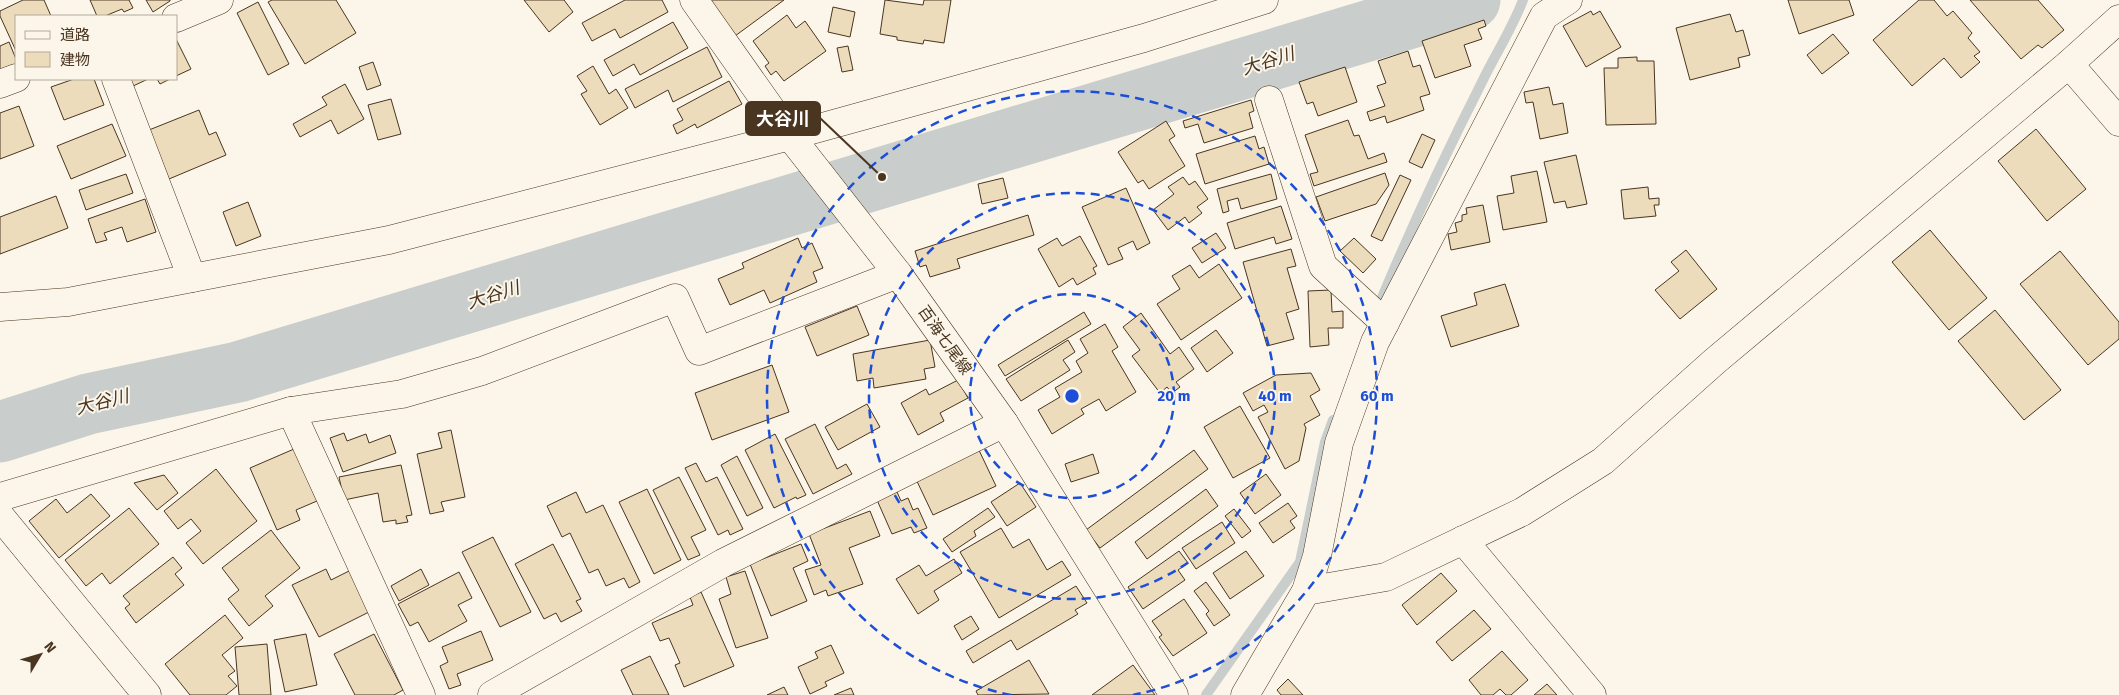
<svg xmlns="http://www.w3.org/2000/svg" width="2119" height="695" font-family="'Fira Sans','Noto Sans JP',sans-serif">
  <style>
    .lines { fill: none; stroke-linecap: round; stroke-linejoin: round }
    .stream { stroke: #c9cecd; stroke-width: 10 }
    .river { stroke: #c9cecd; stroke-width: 61 }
    .building { fill: #ecdcbc; stroke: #4a3520 }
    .street-casing { stroke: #4a3520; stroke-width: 29 }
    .secondary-casing { stroke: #4a3520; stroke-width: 29 }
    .street { stroke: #fbf6e9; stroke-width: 28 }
    .secondary { stroke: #fbf6e9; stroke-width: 28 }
    .ring { fill: none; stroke: #1d4ed8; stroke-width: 2.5; stroke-dasharray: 9 6 }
    .labels { text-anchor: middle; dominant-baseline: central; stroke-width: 4; stroke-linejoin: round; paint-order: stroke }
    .street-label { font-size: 16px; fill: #4a3520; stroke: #fbf6e9 }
    .water-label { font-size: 18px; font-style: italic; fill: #4a3520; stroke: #fbf6e9 }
    .centre { fill: #1d4ed8; stroke: #fbf6e9; stroke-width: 2.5 }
    .ring-label { font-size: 15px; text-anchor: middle; font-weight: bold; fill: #1d4ed8; stroke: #fbf6e9; stroke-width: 4; stroke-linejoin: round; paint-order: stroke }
    .leader { fill: none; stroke: #4a3520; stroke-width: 2 }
    .callout-dot { fill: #4a3520; stroke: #fbf6e9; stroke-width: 2 }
    .callout { fill: #4a3520; stroke: #4a3520; stroke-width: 2 }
    .callout-label { font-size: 18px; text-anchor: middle; font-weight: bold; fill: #fff }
  </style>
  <rect width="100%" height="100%" fill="#fbf6e9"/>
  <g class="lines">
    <g class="stream">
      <path d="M1376 312C1408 234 1444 157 1482 82 1495 55 1512 29 1523 0"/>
      <path d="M1206 695 1300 562 1325 442 1333 420"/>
    </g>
    <path class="river" d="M0 432 88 404 238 372 1470 0"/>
  </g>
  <g class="building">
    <path d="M23 0H44L51 16H16V51L0 16V11Z"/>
    <path d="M90 0H129L133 8 124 12 122 9 105 16H97Z"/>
    <path d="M146 0H170V1L153 12Z"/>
    <path d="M272 0H336L356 33 305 64 268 2Z"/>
    <path d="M524 0H564L573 12 549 32Z"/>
    <path d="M625 0H662L668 12 620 38 615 29 592 41 582 23Z"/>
    <path d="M709 0H784L735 36Z"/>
    <path d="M885 0 923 5 924 0H951L944 43 924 40 923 44 897 40V37L880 34Z"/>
    <path d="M1788 0H1849L1854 15 1799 34Z"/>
    <path d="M1919 0H1934L1947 16 1953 11 1972 33 1968 38 1980 52 1974 56 1980 62 1961 78 1944 58 1912 86 1873 40Z"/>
    <path d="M1970 0H2038L2064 30 2042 48 2038 45 2021 59Z"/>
    <path d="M258 2 289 64 268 75 237 13Z"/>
    <path d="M833 7 855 12 850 37 828 32Z"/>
    <path d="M1591 11 1593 15 1600 11 1621 47 1586 67 1563 26Z"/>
    <path d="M1730 14 1736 32 1743 30 1750 55 1738 58 1740 67 1690 80 1676 28Z"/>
    <path d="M787 15 796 28 805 21 826 51 784 81 776 71 771 75 765 66 769 63 753 41Z"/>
    <path d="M1484 20 1486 26 1478 29 1482 39 1464 45 1471 66 1435 78 1422 41Z"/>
    <path d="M673 22 688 48 640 75 634 64 613 76 604 60Z"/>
    <path d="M1833 34 1849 53 1822 74 1807 55Z"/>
    <path d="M176 39 191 69 176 76Z"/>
    <path d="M9 42 16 59V70L0 78V46Z"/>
    <path d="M848 46 853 70 842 72 837 48Z"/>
    <path d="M707 47 722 77 673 102 668 90 635 108 625 89Z"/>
    <path d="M1408 51 1413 67 1420 65 1430 94 1420 97 1424 110 1387 123 1385 116 1370 121 1367 112 1385 106 1377 86 1386 83 1378 61Z"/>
    <path d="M1637 57V61H1654L1656 124 1606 125 1604 68H1618V58Z"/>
    <path d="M373 62 381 85 367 90 359 67Z"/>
    <path d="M593 66 609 94 616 89 628 108 600 125 581 94 587 91 577 76Z"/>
    <path d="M1345 67 1357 102 1318 116 1313 102 1307 104 1299 82Z"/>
    <path d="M74 79H94L104 105 64 120 51 87Z"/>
    <path d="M127 79H148L131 87Z"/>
    <path d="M157 79H170L160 84Z"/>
    <path d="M729 81 742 104 697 128 695 124 677 134 673 125 683 120 677 109Z"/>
    <path d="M345 84 364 119 338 134 331 120 300 137 293 124 327 105 322 97Z"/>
    <path d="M1549 87 1553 105 1563 103 1568 133 1540 139 1533 102 1526 103 1524 92Z"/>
    <path d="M391 99 401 134 378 140 368 105Z"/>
    <path d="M1251 100 1254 111 1249 113 1253 128 1204 143 1198 124 1185 128 1183 121Z"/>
    <path d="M19 106 34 146 0 159V113Z"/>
    <path d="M199 110 209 135 216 132 226 155 169 179 149 130Z"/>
    <path d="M1348 120 1354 136 1359 135 1368 159 1384 153 1387 162 1314 186 1310 174 1318 172 1305 135Z"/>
    <path d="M1166 121 1175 136 1169 140 1185 166 1149 189 1143 180 1138 183 1118 152Z"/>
    <path d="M112 124 126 156 71 179 57 146Z"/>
    <path d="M2036 129 2086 189 2047 221 1998 161Z"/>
    <path d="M1422 134 1435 140 1422 168 1409 162Z"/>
    <path d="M1255 136 1259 149 1264 147 1269 164 1205 184 1196 154Z"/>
    <path d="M1576 155 1587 204 1567 208 1565 201 1554 203 1544 162Z"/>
    <path d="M1537 171 1547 222 1503 230 1497 196 1514 193 1511 176Z"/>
    <path d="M1385 173 1389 185 1376 204 1325 221 1316 197Z"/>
    <path d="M126 174 133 193 86 210 79 190Z"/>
    <path d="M1271 174 1277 199 1241 209 1238 198 1227 201 1229 211 1223 213 1217 189Z"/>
    <path d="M1400 175 1411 180 1382 241 1371 236Z"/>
    <path d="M1183 177 1189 185 1195 181 1208 199 1197 207 1202 213 1189 223 1185 217 1168 230 1153 210 1174 194 1168 187Z"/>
    <path d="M1003 178 1008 198 982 204 978 184Z"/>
    <path d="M1648 187 1649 199 1659 198V205H1654L1656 216 1624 219 1621 190Z"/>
    <path d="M1126 188 1150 243 1137 250 1133 241 1118 248 1123 259 1108 265 1082 207Z"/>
    <path d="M56 196 68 228 0 254V217Z"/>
    <path d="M145 199 156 232 127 242 122 227 104 233 107 240 96 243 88 219Z"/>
    <path d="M248 202 261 236 236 246 223 212Z"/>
    <path d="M1483 205 1490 242 1451 250 1448 234 1457 232 1455 223 1462 221V215L1467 214 1466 208Z"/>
    <path d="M1281 206 1292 239 1276 244 1274 237 1235 249 1227 223Z"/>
    <path d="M1028 215 1034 235 957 259 960 268 930 277 926 265 920 267 915 251Z"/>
    <path d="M1930 230 1987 298 1949 330 1892 262Z"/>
    <path d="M1216 233 1226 248 1202 263 1192 248Z"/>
    <path d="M1080 236 1097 266 1093 268 1096 274 1077 285 1073 278 1059 287 1038 249 1057 238 1062 246Z"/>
    <path d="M798 238 802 248 812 243 823 268 813 272 817 282 770 303 764 290 730 305 718 279 744 268 742 263Z"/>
    <path d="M1354 238 1376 259 1363 273 1340 251Z"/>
    <path d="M1291 249 1296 266 1287 268 1299 309 1286 313 1294 339 1267 346 1243 262Z"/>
    <path d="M1686 250 1717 289 1680 319 1655 290 1679 271 1671 262Z"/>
    <path d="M2060 251 2119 322V339L2088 365 2020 284Z"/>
    <path d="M1219 264 1242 298 1181 340 1157 304 1180 289 1172 276 1190 265 1199 278Z"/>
    <path d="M1505 284 1519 326 1451 347 1441 316 1477 305 1474 293Z"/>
    <path d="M1331 290 1332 312 1343 311V328H1328L1329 345 1310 347 1308 291Z"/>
    <path d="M857 306 869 335 817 356 805 327Z"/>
    <path d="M1995 310 2061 390 2024 420 1958 341Z"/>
    <path d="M1084 312 1091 324 1005 376 998 365Z"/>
    <path d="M1141 313 1170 354 1179 347 1194 369 1176 382 1180 387 1172 393 1167 387 1160 393 1132 356 1140 350 1123 327Z"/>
    <path d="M1105 324 1118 347 1112 351 1136 392 1106 411 1099 399 1081 409 1084 414 1052 434 1038 410 1060 397 1055 388 1082 372 1076 361 1088 353 1080 339Z"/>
    <path d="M1216 330 1233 353 1207 372 1191 348Z"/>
    <path d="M930 340 935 367 924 369 926 379 874 388 873 378 857 381 853 354Z"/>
    <path d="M1068 340 1075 352 1063 360 1070 370 1021 401 1006 379Z"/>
    <path d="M772 365 789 412 712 440 695 393Z"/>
    <path d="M1311 373 1320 390 1310 396 1320 415 1304 424 1306 428 1299 461 1285 469 1258 417 1268 412 1264 405 1253 411 1243 393 1276 375Z"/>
    <path d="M958 380 968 398 940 413 944 421 918 435 901 403 926 389 929 395Z"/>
    <path d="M867 404 880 427 838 450 825 427Z"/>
    <path d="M1240 406 1270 458 1233 478 1204 427Z"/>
    <path d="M815 424 837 469 846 464 852 474 813 494 785 439Z"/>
    <path d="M451 430 465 497 441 502 444 511 430 514 417 454 442 448 438 433Z"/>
    <path d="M344 433 347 441 366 434 369 443 390 435 396 453 343 472 330 438Z"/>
    <path d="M775 434 806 495 797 499 796 497 774 508 745 450Z"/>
    <path d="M977 446 996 486 933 515 914 475Z"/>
    <path d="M294 449 317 501 296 510 300 520 277 530 250 468Z"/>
    <path d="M1194 450 1208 469 1100 548 1086 530Z"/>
    <path d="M1093 454 1099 473 1071 482 1065 464Z"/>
    <path d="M737 456 763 508 747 516 721 465Z"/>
    <path d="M696 463 706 482 717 477 743 529 730 535 728 530 718 535 685 468Z"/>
    <path d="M401 465 412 515 406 516 408 522 396 524V520L383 522 378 493 344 500 339 477Z"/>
    <path d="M216 469 257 521 203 564 186 543 201 531 191 519 178 529 164 511Z"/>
    <path d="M1266 474 1281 495 1255 514 1240 493Z"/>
    <path d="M164 475 178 493 157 510 134 483Z"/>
    <path d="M679 477 706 530 691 537 700 555 688 560 653 490Z"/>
    <path d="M1020 483 1036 507 1007 526 991 502Z"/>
    <path d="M647 489 681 560 654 574 619 502Z"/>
    <path d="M1206 489 1218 506 1147 559 1135 542Z"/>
    <path d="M576 492 586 513 603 505 640 582 629 588 624 578 606 586 598 569 589 573 570 533 562 537 547 506Z"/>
    <path d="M897 492 901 501 908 498 913 510 918 508 927 528 914 533 911 527 892 534 877 500Z"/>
    <path d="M91 494 110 516 59 558 29 521 56 499 67 513Z"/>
    <path d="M1288 503 1297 516 1290 521 1295 528 1273 543 1259 523Z"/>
    <path d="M129 508 159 544 110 584 102 573 86 586 65 560Z"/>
    <path d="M988 508 995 517 974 531 976 536 952 552 943 539Z"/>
    <path d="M1234 509 1251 531 1242 538 1225 516Z"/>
    <path d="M870 511 880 536 849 548 863 584 828 596 826 590 814 595 805 570 821 565 809 534Z"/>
    <path d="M1222 522 1235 543 1196 569 1182 548Z"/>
    <path d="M1001 528 1013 548 1029 539 1047 570 1062 561 1071 575 999 618 960 552Z"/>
    <path d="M271 530 300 568 265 596 273 606 249 626 228 599 239 590 222 568Z"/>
    <path d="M493 537 531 612 500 627 462 552Z"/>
    <path d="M553 544 581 599 576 601 582 611 561 622 556 613 544 619 515 564Z"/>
    <path d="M801 544 808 561 793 568 807 601 771 616 750 564Z"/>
    <path d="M1179 551 1188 563 1178 570 1185 580 1143 609 1128 587Z"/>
    <path d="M1246 551 1264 576 1230 599 1213 573Z"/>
    <path d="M173 557 182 568 175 574 184 585 136 623 125 608 130 604 123 596Z"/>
    <path d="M954 559 962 573 934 591 939 600 918 614 896 579 919 565 926 576Z"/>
    <path d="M326 569 331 580 351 570 371 611 319 637 292 585Z"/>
    <path d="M421 569 429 585 399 601 391 586Z"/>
    <path d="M745 571 768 638 736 648 719 599 731 594 726 577Z"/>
    <path d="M459 572 472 598 458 605 467 621 429 642 418 622 410 626 398 604Z"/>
    <path d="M1441 573 1457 591 1417 625 1402 605Z"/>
    <path d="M1206 582 1230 615 1214 626 1206 614 1209 611 1194 591Z"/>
    <path d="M1076 586 1087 603 1075 610 1078 614 1017 650 1011 640 973 663 966 651Z"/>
    <path d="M701 592 734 666 684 687 675 665 680 663 669 638 660 641 652 623 693 605 690 597Z"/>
    <path d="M1184 599 1207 633 1173 656 1159 637 1162 635 1152 621Z"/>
    <path d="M1474 610 1491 629 1452 661 1436 642Z"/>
    <path d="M225 615 243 638 222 655 235 671 228 676 237 686 226 695H190L165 664Z"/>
    <path d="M971 616 979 629 962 640 954 626Z"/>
    <path d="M481 631 493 660 457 674 461 685 449 689 440 666 448 662 442 647Z"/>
    <path d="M306 634 317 685 285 692 274 640Z"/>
    <path d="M374 634 403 690 394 695H355L334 654Z"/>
    <path d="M267 644 271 695H239L235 647Z"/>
    <path d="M831 645 844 673 825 682 827 686 810 694 798 667 818 658 815 652Z"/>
    <path d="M1502 651 1528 680 1511 695H1506L1500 689 1493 695H1481L1469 680Z"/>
    <path d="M650 656 669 695H633L621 670Z"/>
    <path d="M1029 660 1049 694 978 695 976 691Z"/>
    <path d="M1133 665 1155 695H1092Z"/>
    <path d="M1288 679 1303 695H1281L1277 690Z"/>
    <path d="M1547 684 1557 695H1534Z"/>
    <path d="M784 687 788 695H767Z"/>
    <path d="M851 688 854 695H834Z"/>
  </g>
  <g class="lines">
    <g class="street-casing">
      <g id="street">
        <path d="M176 18 219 0"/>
        <path d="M2069 64 2119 122"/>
        <path d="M116 79 192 278"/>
        <path d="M0 84 16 78"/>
        <path d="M1269 100 1323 266 1385 323"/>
        <path d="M291 411 421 695"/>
        <path d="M0 497 291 411 402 394 482 371 675 298 699 351 898 274"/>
        <path d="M0 516 147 695"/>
        <path d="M1463 540 1592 695"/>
        <path d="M1306 591 1386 577 1522 512 1603 461 1715 361 2069 64 2119 19"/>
        <path d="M492 695 723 563 1004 423"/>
        <path d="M1245 695 1306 591 1317 556 1339 443 1375 342 1544 16 1568 0"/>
      </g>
    </g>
    <g class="secondary-casing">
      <g id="secondary">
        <path d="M694 0 790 136 898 274 1004 423 1174 695"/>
        <path d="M0 307 68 302 389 240 790 136 1144 38 1264 0"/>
      </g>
    </g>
    <use href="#street" class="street"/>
    <use href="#secondary" class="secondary"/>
  </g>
  <g class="ring">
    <circle cx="1072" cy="396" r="102"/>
    <circle cx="1072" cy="396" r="203"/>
    <path d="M1011 695A305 305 0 1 1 1133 695"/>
  </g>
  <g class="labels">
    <g class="street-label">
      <text transform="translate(945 340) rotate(55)">百海七尾線</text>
    </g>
    <g class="water-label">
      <text transform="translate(1268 61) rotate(-17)">大谷川</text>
      <text transform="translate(493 295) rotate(-17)">大谷川</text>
      <text transform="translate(102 402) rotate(-14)">大谷川</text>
    </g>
  </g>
  <circle cx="1072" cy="396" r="8" class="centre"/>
  <g class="ring-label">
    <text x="1174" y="401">20 m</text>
    <text x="1275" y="401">40 m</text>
    <text x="1377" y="401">60 m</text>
  </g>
  <path class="leader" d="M882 177L820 118"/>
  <circle class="callout-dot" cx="882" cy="177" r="5"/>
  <rect class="callout" x="746" y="102" width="74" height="33" rx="5"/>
  <g class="callout-label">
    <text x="783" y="125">大谷川</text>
  </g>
  <rect x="15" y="15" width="162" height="65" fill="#fbf6e9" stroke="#b4a999"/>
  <rect x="25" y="31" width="25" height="8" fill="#fbf6e9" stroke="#b4a999"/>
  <text x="60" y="40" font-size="15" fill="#4a3520">道路</text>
  <rect x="25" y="52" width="25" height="15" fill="#ecdcbc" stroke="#b4a999"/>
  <text x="60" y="65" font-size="15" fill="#4a3520">建物</text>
  <g transform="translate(40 655) rotate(52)" stroke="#fbf6e9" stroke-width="4" paint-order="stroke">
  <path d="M0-4L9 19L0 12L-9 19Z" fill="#4a3520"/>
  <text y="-8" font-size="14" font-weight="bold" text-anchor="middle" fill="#4a3520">N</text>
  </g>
</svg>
